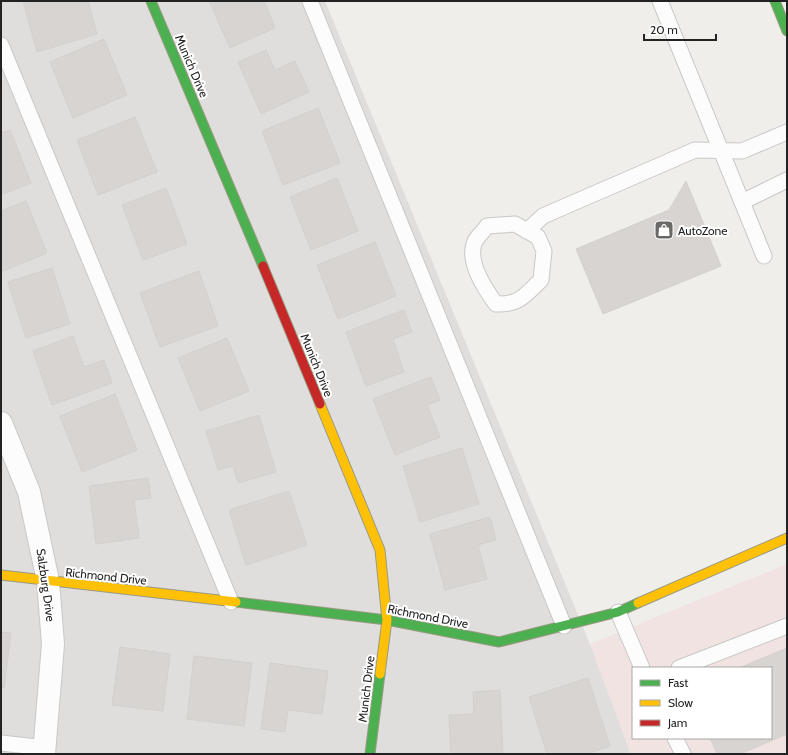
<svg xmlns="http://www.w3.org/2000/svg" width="788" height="755" font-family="Cabin,sans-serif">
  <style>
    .residential { fill: #dfdedc }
    .commercial { fill: #f1e3e1; fill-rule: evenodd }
    .building { fill: #d7d4d2; stroke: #d3d0cc }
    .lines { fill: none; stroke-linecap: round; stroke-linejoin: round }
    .lane-casing { stroke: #c9c8c7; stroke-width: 17 }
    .street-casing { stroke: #c9c8c7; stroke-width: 24 }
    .fast-casing { stroke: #999a82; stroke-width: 11 }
    .slow-casing { stroke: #999a82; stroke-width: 11 }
    .jam-casing { stroke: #999a82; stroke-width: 11 }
    .lane { stroke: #fdfcfc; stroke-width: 15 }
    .street { stroke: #fdfcfc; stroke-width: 22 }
    .fast { stroke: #4caf50; stroke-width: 9 }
    .slow { stroke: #ffc107; stroke-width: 9 }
    .jam { stroke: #c62828; stroke-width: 9 }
    .labels { text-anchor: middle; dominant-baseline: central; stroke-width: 4; stroke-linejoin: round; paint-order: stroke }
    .street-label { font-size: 12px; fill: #222; stroke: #fff }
    .poi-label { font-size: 12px; fill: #222; stroke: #fff; text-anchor: start }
  </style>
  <rect width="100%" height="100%" fill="#f0eeeb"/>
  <path class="residential" d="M1 1H325L590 644 631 754H1Z"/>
  <path class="commercial" d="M787 564V754H631L590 644ZM633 668H771V738H633Z"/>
  <g class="building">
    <path d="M23 1H88L97 34 37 52Z"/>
    <path d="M209 1H264L275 28 230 48Z"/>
    <path d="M104 39 127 95 73 118 50 62Z"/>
    <path d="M266 50 275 70 295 61 309 92 261 114 238 62Z"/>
    <path d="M318 108 340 163 283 185 262 131Z"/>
    <path d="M135 117 157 172 98 195 77 140Z"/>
    <path d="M10 130 31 183 1 195V133Z"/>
    <path d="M337 178 358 231 311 250 290 197Z"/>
    <path d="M686 181 721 266 603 314 576 249 669 210Z"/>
    <path d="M166 188 187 244 143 260 122 205Z"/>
    <path d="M26 201 47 253 1 272V211Z"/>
    <path d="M375 242 396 296 338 319 317 265Z"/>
    <path d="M52 268 70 324 26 338 8 282Z"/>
    <path d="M199 271 218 326 160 347 140 293Z"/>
    <path d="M404 310 412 332 393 339 404 372 366 386 346 332Z"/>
    <path d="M73 336 84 367 104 360 112 383 52 405 33 351Z"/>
    <path d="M227 338 249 391 200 411 178 358Z"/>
    <path d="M431 377 440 400 427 405 440 437 395 455 373 399Z"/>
    <path d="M115 394 137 450 82 472 60 416Z"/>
    <path d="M259 415 276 472 238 483 233 466 218 470 206 431Z"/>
    <path d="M462 448 479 504 420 522 403 466Z"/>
    <path d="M148 478 151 498 134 500 139 538 96 544 89 486Z"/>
    <path d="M289 491 307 545 246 565 229 510Z"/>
    <path d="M490 517 496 540 478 545 487 579 445 590 430 534Z"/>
    <path d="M1 632 11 633 4 688 1 687Z"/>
    <path d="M120 647 170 654 163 711 112 705Z"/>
    <path d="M787 648V734L740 754H717L710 738H771V668H739Z"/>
    <path d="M194 656 252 663 244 726 187 719Z"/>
    <path d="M270 663 328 671 322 714 288 710 285 732 261 729Z"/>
    <path d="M588 678 610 746 587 754H547L529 697Z"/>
    <path d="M500 690 503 754H451L449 715 474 714 473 692Z"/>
  </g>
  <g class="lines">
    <g class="lane-casing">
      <g id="lane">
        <path d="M310 1 564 626"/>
        <path d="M660 1 764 256"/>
        <path d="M1 45 231 602"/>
        <path d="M742 202 787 180"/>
        <path d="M515 224 538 237 544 251 541 280C525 295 520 305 496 304 485 289 466 261 475 241 478 236 484 231 487 226Z"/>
        <path d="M527 231 543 216 695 150 742 151 787 132"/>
        <path d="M618 612 642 668"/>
        <path d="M679 668 787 626"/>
        <path d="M675 738 683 754"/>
        <path d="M1 743 45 748"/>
      </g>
    </g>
    <g class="street-casing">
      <path id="street" d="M1 423 29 492 48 581 53 644 44 754"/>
    </g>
    <g class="fast-casing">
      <g id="fast">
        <path d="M151 1 263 266"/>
        <path d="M775 1 787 31"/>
        <path d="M236 602 387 620 499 642 618 612 638 603"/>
        <path d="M370 754 380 674"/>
      </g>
    </g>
    <g class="slow-casing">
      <g id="slow">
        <path d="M320 404 380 550 387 620 380 674"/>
        <path d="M1 575 236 602"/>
        <path d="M638 603 787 538"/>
      </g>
    </g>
    <g class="jam-casing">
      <path id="jam" d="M263 266 320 404"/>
    </g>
    <use href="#lane" class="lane"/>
    <use href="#street" class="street"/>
    <use href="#fast" class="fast"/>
    <use href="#slow" class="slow"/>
    <use href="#jam" class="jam"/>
  </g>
  <defs>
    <g id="shop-square" transform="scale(1)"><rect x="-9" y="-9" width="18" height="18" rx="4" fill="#6a6968" stroke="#fff"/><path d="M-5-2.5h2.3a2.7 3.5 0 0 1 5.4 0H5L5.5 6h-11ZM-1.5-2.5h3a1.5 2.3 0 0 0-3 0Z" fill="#fff"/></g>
  </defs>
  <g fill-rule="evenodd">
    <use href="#shop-square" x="664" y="230"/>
  </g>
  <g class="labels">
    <g class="street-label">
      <text transform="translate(192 66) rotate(67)">Munich Drive</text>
      <text transform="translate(317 365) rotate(68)">Munich Drive</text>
      <text transform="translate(106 576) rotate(6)">Richmond Drive</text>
      <text transform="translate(46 585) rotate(82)">Salzburg Drive</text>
      <text transform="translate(428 616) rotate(11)">Richmond Drive</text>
      <text transform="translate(366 689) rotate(-83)">Munich Drive</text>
    </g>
    <g class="poi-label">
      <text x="678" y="230">AutoZone</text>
    </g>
  </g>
  <rect width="788" height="755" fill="none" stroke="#222222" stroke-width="4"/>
  <rect x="632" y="667" width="140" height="72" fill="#ffffff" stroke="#a7a7a7"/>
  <rect x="640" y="680" width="20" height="6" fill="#4caf50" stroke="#a7a7a7"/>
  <text x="668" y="687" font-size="12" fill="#222222">Fast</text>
  <rect x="640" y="700" width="20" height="6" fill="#ffc107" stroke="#a7a7a7"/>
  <text x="668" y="707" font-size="12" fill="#222222">Slow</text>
  <rect x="640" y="720" width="20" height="6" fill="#c62828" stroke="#a7a7a7"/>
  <text x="668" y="727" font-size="12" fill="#222222">Jam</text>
  <path d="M644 34v6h72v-6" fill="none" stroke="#222222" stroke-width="2"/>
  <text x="650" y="34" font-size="12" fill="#222222" stroke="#ffffff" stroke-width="3" paint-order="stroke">20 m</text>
</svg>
